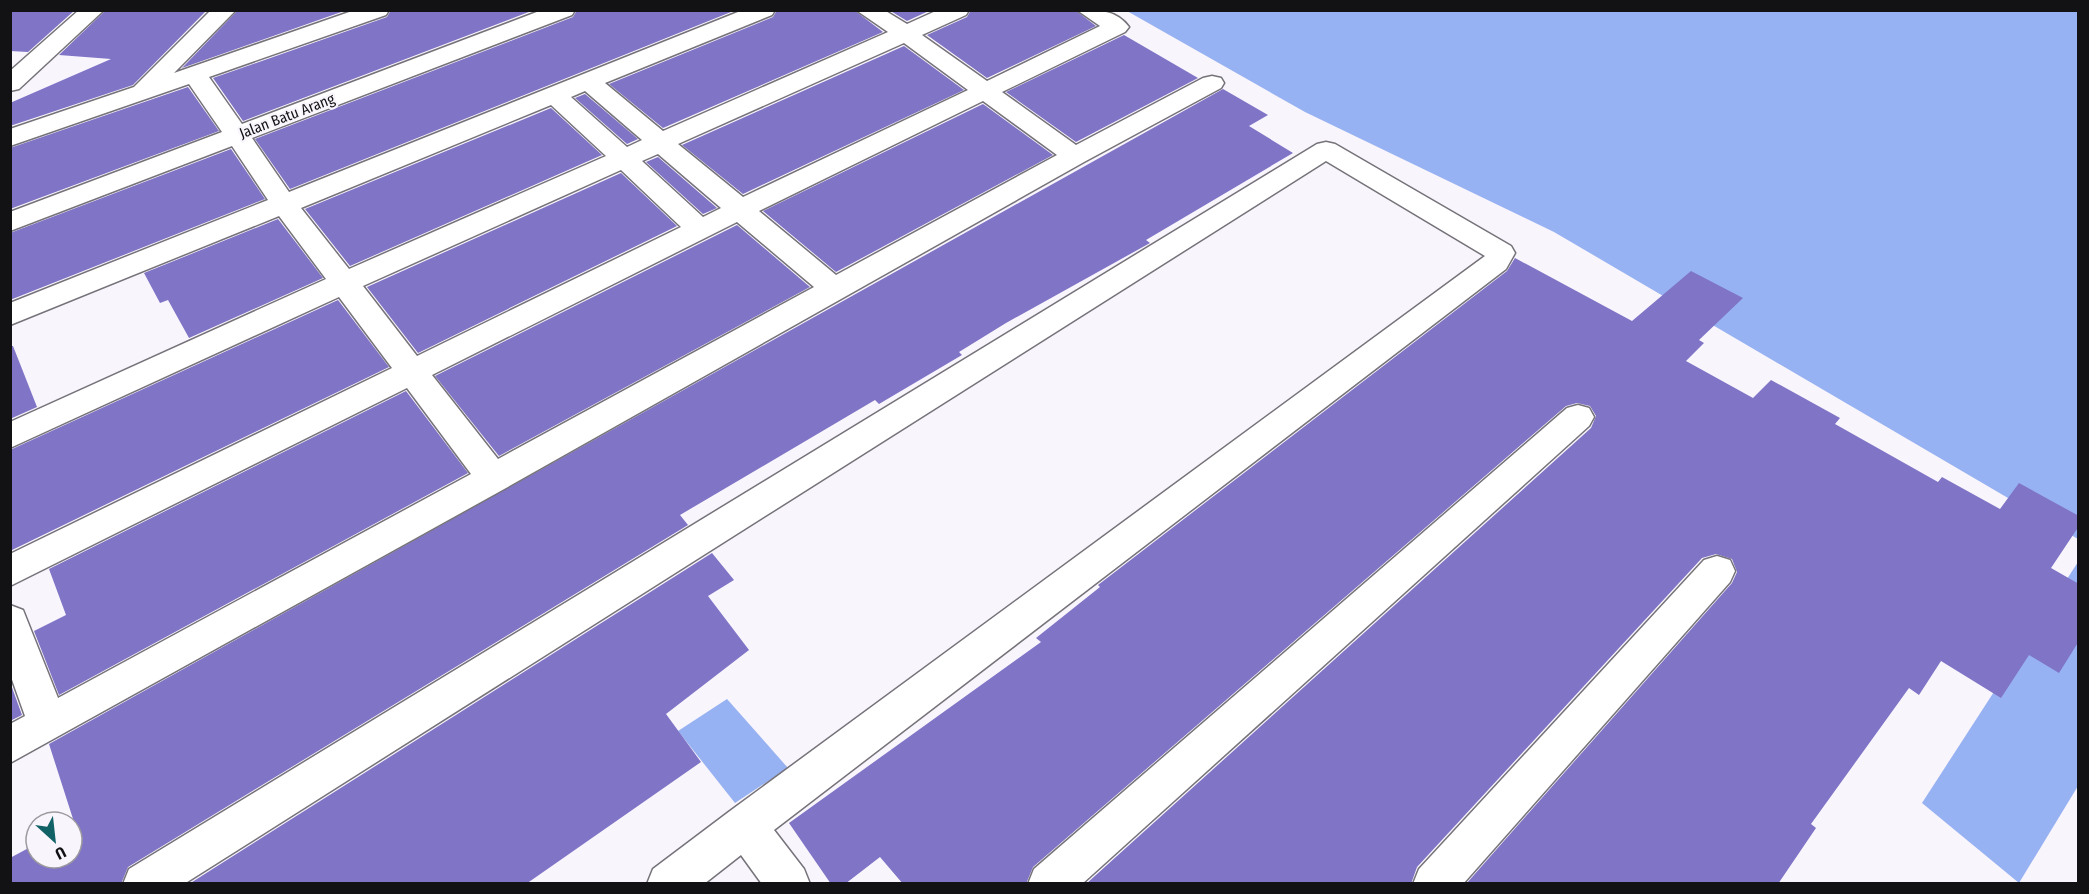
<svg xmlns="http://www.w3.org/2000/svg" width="2089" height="894" font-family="'Fira Sans Condensed',sans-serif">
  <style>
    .water { fill: #97b2f2 }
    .pier { fill: #f9f5fc }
    .building { fill: #7f74c6 }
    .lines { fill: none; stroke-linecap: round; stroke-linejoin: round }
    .street-casing { stroke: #767279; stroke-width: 3 }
    .street { fill: #fff; fill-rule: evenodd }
    .labels { text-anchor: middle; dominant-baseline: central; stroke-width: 4.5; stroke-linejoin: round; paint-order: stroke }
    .far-street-label { font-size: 15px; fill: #121113; stroke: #f9f5fc }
  </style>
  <rect width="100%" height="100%" fill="#f9f5fc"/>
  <g class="water">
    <path d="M1127 11H2078V539L1554 232 1305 112Z"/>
    <path d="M2078 562V883H2019L1922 803Z"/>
    <path d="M727 699 788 768 735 803 678 731Z"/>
  </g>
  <path class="pier" d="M2078 786V883H2019Z"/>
  <g class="building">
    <path d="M10 10H75L28 52 10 51Z"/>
    <path d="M106 10H207L133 85 10 126V103L111 59 59 55Z"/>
    <path d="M238 10H347L182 68Z"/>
    <path d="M391 10H534L243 121 213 78 387 17Z"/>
    <path d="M577 10H736L290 189 255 139 573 17Z"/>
    <path d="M777 10H854L883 32 663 128 609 84 773 17Z"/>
    <path d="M889 10H931L907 21Z"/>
    <path d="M971 10H1075L1096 26 987 78 927 35 967 17Z"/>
    <path d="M1124 35 1198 78 1076 142 1006 92Z"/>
    <path d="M904 46 964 90 743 194 682 145Z"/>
    <path d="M188 87 219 131 10 209V148Z"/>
    <path d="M1223 89 1268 115 1249 126 1293 153 1146 240 1150 243 1006 323 959 352 962 355 879 404 875 400 680 515 688 525 128 867 121 884H10V858L36 844V858H72L74 822 49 744Z"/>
    <path d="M585 94 638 139 627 144 575 98Z"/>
    <path d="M983 104 1053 155 836 272 763 211Z"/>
    <path d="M551 108 602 155 350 266 305 209Z"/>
    <path d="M231 149 265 199 10 300V233Z"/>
    <path d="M658 157 717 208 703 214 646 162Z"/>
    <path d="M621 173 677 226 418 353 367 287Z"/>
    <path d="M278 219 323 278 189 338 168 300 160 303 144 273Z"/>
    <path d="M737 225 810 287 499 456 435 376Z"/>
    <path d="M1515 258 1632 321 1691 271 1743 298 1699 340 1704 343 1686 361 1753 398 1771 380 1840 418 1835 424 1938 482 1942 477 2000 509 2019 483 2079 516V526L2051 568 2079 584V641L2059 673 2029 655 2001 698 1941 661 1919 695 1909 688 1811 824 1816 828 1778 884H1466L1732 583 1737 572 1732 559 1716 554 1702 558 1417 867 1411 884H1086L1591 428 1596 416 1590 406 1577 403 1566 406 1033 867 1026 884H903L880 857 845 884H831L789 823 1041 642 1036 638 1100 587 1098 585 1507 271Z"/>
    <path d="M338 300 389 367 10 551V450Z"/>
    <path d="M10 346H13L37 407 10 419Z"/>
    <path d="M406 391 468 473 59 695 34 631 66 615 49 569Z"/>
    <path d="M712 553 734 580 708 596 749 650 666 714 701 762 526 884H189Z"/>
    <path d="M10 682 22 715 10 721Z"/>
  </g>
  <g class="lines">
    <g class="street-casing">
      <g id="street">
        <path d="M79 10H104L19 89 10 91V71Z"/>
        <path d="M211 10H236L174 73 355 10H389L386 15 209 77 242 124 542 10H575L572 15 252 138 289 192 743 10H775L772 15 605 83 663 131 888 32 856 10H884L907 24 938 10H969L966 15 922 35 987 81 1100 26 1077 10C1096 10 1116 9 1129 27L1125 32 1002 92 1076 145 1203 78 1212 76 1221 78 1224 83 1221 88 1084 162 506 488 10 763V724L25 716 10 674V605L23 610 58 698 471 474 407 388 10 586V554L392 368 339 297 10 448V422L326 279 279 216 10 325V303L268 200 232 146 10 231V212L222 132 189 84 10 146V129L134 87ZM904 43 968 90 743 197 678 144ZM585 91 642 140 627 147 571 97ZM983 101 1057 155 836 275 759 211ZM551 105 606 156 349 269 301 208ZM658 154 721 208 703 217 642 161ZM621 170 681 227 417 356 363 286ZM737 222 814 287 498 459 432 375Z"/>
        <path d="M1326 142 1335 144 1511 246 1515 253 1506 269 774 830 804 869 810 884H762L741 855 704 884H647L653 869 730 811 1485 256 1326 161 184 884H123L129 869 1317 144Z"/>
        <path d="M1578 405 1589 408 1594 417 1589 426 1082 884H1028L1034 869 1567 408Z"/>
        <path d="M1717 556 1730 560 1735 571 1730 582 1463 884H1413L1419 869 1704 560Z"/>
      </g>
    </g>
    <use href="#street" class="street"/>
  </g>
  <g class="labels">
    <g class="far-street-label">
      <text transform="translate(287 116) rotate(-21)">Jalan Batu Arang</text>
    </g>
  </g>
  <rect width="2089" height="894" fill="none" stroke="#121113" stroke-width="24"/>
  <g transform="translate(54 840) rotate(153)"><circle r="28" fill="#f9f5fc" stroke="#9d9a9f" stroke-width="1.5"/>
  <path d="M0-4.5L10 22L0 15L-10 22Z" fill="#116267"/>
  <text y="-9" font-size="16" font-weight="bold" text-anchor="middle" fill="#121113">U</text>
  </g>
</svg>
